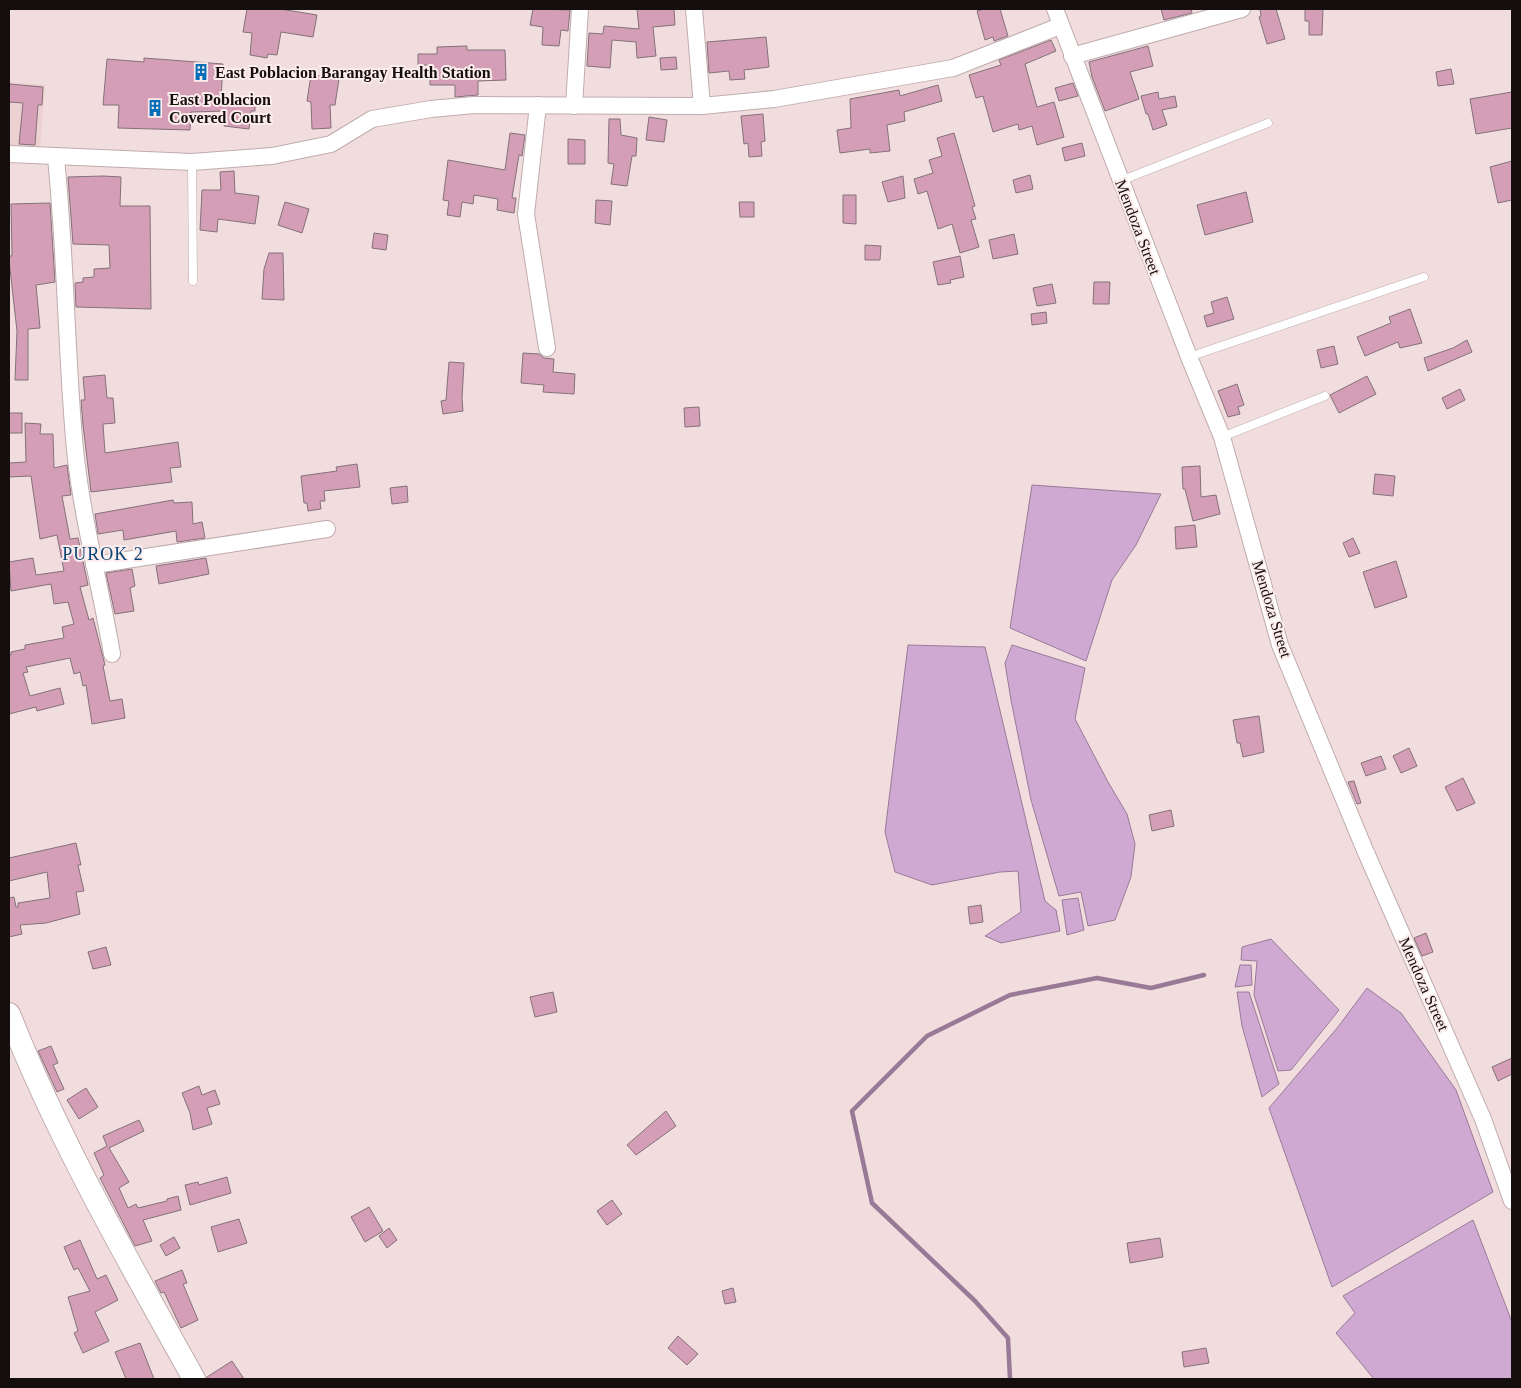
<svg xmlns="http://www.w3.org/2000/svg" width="1521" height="1388" font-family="'Times New Roman',serif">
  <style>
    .built { fill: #edd0d1 }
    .water { fill: #d0a9d2; stroke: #987a97 }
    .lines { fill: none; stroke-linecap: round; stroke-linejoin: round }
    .stream { stroke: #987a97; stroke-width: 4.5 }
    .building { fill: #d59eb7; stroke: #827279 }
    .lane-casing { stroke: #c0acad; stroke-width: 9 }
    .street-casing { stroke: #c0acad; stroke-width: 18 }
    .secondary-casing { stroke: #c0acad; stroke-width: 24 }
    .lane { stroke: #fff; stroke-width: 8 }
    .street { stroke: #fff; stroke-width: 16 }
    .secondary { stroke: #fff; stroke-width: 22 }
    .labels { text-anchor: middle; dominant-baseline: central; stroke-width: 4; stroke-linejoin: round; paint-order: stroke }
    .poi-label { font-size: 16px; font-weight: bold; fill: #150e0e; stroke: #fdecec; text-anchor: start }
    .street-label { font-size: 16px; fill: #150e0e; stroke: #fdecec }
    .neighbourhood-label { font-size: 18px; letter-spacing: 1px; fill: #074474; stroke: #fdecec }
  </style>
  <rect width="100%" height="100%" fill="#f2ddde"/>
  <path class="built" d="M9 82 45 85 40 150 9 147Z"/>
  <g class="water">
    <path d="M1032 485 1161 494 1136 545 1112 580 1086 661 1010 628Z"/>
    <path d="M908 645 985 647 1045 901 1056 910 1060 931 1001 943 985 936 1021 912 1018 871 1000 872 932 885 895 872 885 832Z"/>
    <path d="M1012 645 1085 668 1075 719 1108 782 1127 814 1135 844 1131 877 1115 920 1088 926 1081 892 1059 896 1031 800 1011 700 1005 663Z"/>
    <path d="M1078 898 1084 930 1067 935 1062 900Z"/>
    <path d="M1271 939 1339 1010 1291 1070 1278 1071 1254 995 1257 961 1241 960 1242 947Z"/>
    <path d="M1240 965H1251L1252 985 1235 987Z"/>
    <path d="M1367 988 1401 1013 1456 1090 1493 1192 1332 1287 1269 1108 1338 1027Z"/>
    <path d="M1237 992H1249L1279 1084 1262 1097 1242 1026Z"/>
    <path d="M1473 1220 1512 1322V1379H1374L1336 1333 1355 1313 1343 1296Z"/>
  </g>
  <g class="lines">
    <path class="stream" d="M1010 1379 1008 1338 975 1301 872 1203 852 1111 927 1036 1010 995 1097 978 1151 988 1204 975"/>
  </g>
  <g class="building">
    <path d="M247 9H280L317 15 313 37 281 32 277 55 268 54 267 58 250 55 252 33 243 32Z"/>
    <path d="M533 9 570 10 568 31 561 30 559 46 542 45 543 27 530 25Z"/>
    <path d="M637 9H674L675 25 653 27 656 56 637 58 636 42 612 40 610 68 587 66 589 33 603 34 604 26 639 29Z"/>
    <path d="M984 9H1000L1008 36 994 41 993 37 985 40 977 11Z"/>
    <path d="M1161 9H1191L1192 13 1164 20Z"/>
    <path d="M1260 9H1276L1285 39 1267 44 1259 17 1261 16Z"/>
    <path d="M1305 9H1323L1322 35H1309V21H1305Z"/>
    <path d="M766 37 769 67 744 70 745 79 730 80 729 71 709 73 707 42Z"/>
    <path d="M1051 40 1056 51 1025 64 1037 107 1054 102 1064 137 1037 145 1032 126 1019 130 1018 124 993 132 983 96 976 98 969 75 1001 65 999 60Z"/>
    <path d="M467 46V50H505L506 80 478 81V95L455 97V85H430V65H418V54H437V47Z"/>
    <path d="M1148 46 1153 66 1130 72 1139 99 1105 111 1092 77 1089 62Z"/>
    <path d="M676 57 677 69 661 70 660 58Z"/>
    <path d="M144 58 223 64 221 99 255 104V111H251L249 129 224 126 226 111 191 112 190 130 118 128 119 105H103L107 59 144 62Z"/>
    <path d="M1451 69 1454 84 1438 86 1436 72Z"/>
    <path d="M311 75 339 79 335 105H330L331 128 312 129 311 102 307 101Z"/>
    <path d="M1073 83 1078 96 1059 101 1055 88Z"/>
    <path d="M9 84 43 87 42 105H38L35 145 19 144 23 103 9 102Z"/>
    <path d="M938 85 942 101 904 112 905 121 887 125 890 151 870 153V149L840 153 837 130 851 128 850 99 899 90 900 96Z"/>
    <path d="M1158 92 1159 99 1175 96 1177 107 1162 110 1167 125 1153 130 1148 114H1146L1141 96Z"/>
    <path d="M1512 92V128L1476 134 1470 99Z"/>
    <path d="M763 114 765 141 761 142 762 156 749 157 748 143 744 144 741 116Z"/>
    <path d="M649 117 667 120 664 142 646 140Z"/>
    <path d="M609 119H620L621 135 637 138 636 156H632L627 186 611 184 614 164 608 163Z"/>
    <path d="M510 133 525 135 522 156 519 155 512 198H516L514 213 497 210 498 199 474 195 473 204 462 202 460 217 447 215 449 201 443 200 448 160 505 170Z"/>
    <path d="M954 133 975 206 972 207 976 219 971 220 979 247 960 253 952 224 938 229 927 191 918 194 914 179 933 173 929 160 942 156 937 138Z"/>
    <path d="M568 139 585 140V164H568Z"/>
    <path d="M1082 143 1085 156 1065 161 1062 148Z"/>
    <path d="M1512 161V200L1498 203 1490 167Z"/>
    <path d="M234 171 235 193 259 196 255 224 218 219 217 232 200 230 202 190H221L220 172Z"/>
    <path d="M1030 175 1033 189 1016 193 1013 180Z"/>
    <path d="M103 176 121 177 120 206H150L151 309 76 307 75 283 83 282V278L94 277V269L110 268 109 245 73 244 68 177Z"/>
    <path d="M903 176 905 198 888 202 882 182Z"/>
    <path d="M1246 192 1253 222 1205 235 1197 205Z"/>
    <path d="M843 195H856V224L843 223Z"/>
    <path d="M596 200 612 201 610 225 595 223Z"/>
    <path d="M285 202 309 209 302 233 278 225Z"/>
    <path d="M739 202H754V217H740Z"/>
    <path d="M50 203 55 282 36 285 40 328 28 329V380H15L17 331 9 260V256H12L11 204Z"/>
    <path d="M374 233 388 235 386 250 372 248Z"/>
    <path d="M1014 234 1018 254 993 259 989 240Z"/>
    <path d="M865 245 881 246 880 260H865Z"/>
    <path d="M269 253H283L284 300 262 299 264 269Z"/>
    <path d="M960 256 964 277 950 280 951 283 938 285 933 262Z"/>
    <path d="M1094 282H1110L1109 304H1093Z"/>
    <path d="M1052 284 1056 303 1037 306 1033 288Z"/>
    <path d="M1227 297 1234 319 1207 327 1204 316 1214 313 1211 302Z"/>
    <path d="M1410 309 1422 343 1400 348 1398 342 1365 356 1357 337 1391 323 1389 317Z"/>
    <path d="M1046 312 1047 323 1032 325 1031 314Z"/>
    <path d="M1467 340 1472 352 1428 371 1424 358 1453 348Z"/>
    <path d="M1334 346 1338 364 1321 368 1317 350Z"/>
    <path d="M523 353 539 354 544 358 554 359 553 372 575 374 574 394 543 392 544 385 521 383Z"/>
    <path d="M449 362 464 363 462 398 463 411 443 414 441 401 446 400Z"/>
    <path d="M105 375 107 398H113L115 423 103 424 105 453 178 442 181 467 170 468 172 482 91 492 83 425 81 400H85L83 377Z"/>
    <path d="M1367 376 1376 394 1339 413 1330 395Z"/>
    <path d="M1237 384 1244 405 1238 407 1240 414 1228 417 1218 391Z"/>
    <path d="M1460 389 1465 400 1447 409 1442 398Z"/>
    <path d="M699 407 700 426 685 427 684 408Z"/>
    <rect x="9" y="413" width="13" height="20"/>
    <path d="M25 423 41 424 40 434H53L54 468 67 465 71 495 62 496 70 539 78 538 88 585 80 587 89 620 93 618 105 665 103 666 110 701 122 699 125 718 92 724 86 685 83 686 80 672 74 674 70 658 26 667 28 672 23 673 30 696 60 688 64 704 37 711 36 707 9 714V655H11V652L25 649V645L64 638 62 627 74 624 68 602 54 604 51 584 11 591 9 562 33 558 36 575 64 571 57 535 40 539 31 476 9 477V463L26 462Z"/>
    <path d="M357 464 360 487 324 491 325 501H320L321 509 308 511 307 503H304L301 476 337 471 336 467Z"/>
    <path d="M1200 466 1201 497 1216 495 1220 514 1193 521 1185 489H1183L1182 467Z"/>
    <path d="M1375 474 1395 476 1393 496 1373 494Z"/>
    <path d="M407 486 408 502 392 504 390 488Z"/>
    <path d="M173 500 174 503 192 502 193 524 202 522 205 538 177 542 176 531 124 540 123 530 98 534 95 514Z"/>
    <path d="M1195 525 1197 547 1176 549 1175 527Z"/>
    <path d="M1353 538 1360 553 1349 557 1343 543Z"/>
    <path d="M206 558 209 574 159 584 156 566Z"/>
    <path d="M1396 561 1407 597 1375 608 1363 572Z"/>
    <path d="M132 569 135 586 130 588 134 611 115 614 106 573Z"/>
    <path d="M1259 716 1264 752 1243 757 1240 743H1237L1233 720Z"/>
    <path d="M1409 748 1417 766 1401 773 1393 756Z"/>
    <path d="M1381 756 1386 769 1366 776 1361 763Z"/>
    <path d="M1463 778 1475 803 1457 811 1445 787Z"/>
    <path d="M1354 781 1361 803 1357 804 1348 782Z"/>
    <path d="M1171 810 1174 826 1152 831 1149 815Z"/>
    <path d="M76 843 81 865H78L84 891 76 892 80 914 46 923 20 925 22 934 9 937V898L14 897 16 907H18V903L50 898 47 872 9 881V858Z"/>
    <path d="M981 905 983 922 970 924 968 907Z"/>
    <path d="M1426 933 1433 952 1422 956 1414 938Z"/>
    <path d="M106 947 111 965 93 969 88 952Z"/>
    <path d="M553 992 557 1012 535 1017 530 997Z"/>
    <path d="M51 1046 58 1063 53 1065 64 1089 57 1092 38 1051Z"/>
    <path d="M1512 1058V1074L1498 1081 1492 1067Z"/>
    <path d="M199 1086 202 1095 215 1090 220 1104 207 1108 212 1124 193 1130 190 1113 182 1093Z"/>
    <path d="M86 1088 98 1107 79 1119 67 1100Z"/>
    <path d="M666 1111 676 1126 636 1155 627 1145Z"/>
    <path d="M139 1120 144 1131 109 1148 129 1182 119 1188 128 1208 136 1204 138 1208 167 1201V1199L178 1196 181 1210 143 1220 152 1241 135 1246 100 1178 104 1175 94 1153 107 1146 103 1136Z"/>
    <path d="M227 1177 231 1193 190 1205 185 1185 198 1182 199 1185Z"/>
    <path d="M612 1200 622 1214 607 1225 597 1211Z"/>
    <path d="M369 1207 383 1231 365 1242 351 1217Z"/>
    <path d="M239 1219 247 1243 218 1252 211 1227Z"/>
    <path d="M389 1228 397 1240 387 1248 379 1236Z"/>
    <path d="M174 1237 180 1248 166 1256 160 1245Z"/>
    <path d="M1160 1238 1163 1257 1130 1263 1127 1243Z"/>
    <path d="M80 1240 97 1279 106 1275 118 1300 95 1312 109 1341 83 1353 74 1333 78 1331 68 1297 90 1291 78 1268 74 1270 64 1247Z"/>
    <path d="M182 1270 187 1283 183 1284 198 1320 181 1328 164 1292 161 1293 155 1281Z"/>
    <path d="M733 1288 736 1302 725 1304 722 1291Z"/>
    <path d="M678 1336 698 1354 687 1365 668 1348Z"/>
    <path d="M140 1343 154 1379H126L115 1352Z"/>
    <path d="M1206 1348 1209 1363 1184 1367 1182 1352Z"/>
    <path d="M232 1361 244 1379H207V1377Z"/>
  </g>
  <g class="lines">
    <g class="lane-casing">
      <g id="lane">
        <path d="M192 162 193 281"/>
        <path d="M1120 181 1268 123"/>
        <path d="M1189 357 1424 277"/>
        <path d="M1222 437 1325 396"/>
      </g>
    </g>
    <g class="street-casing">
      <g id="street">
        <path d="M694 9 702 106"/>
        <path d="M1055 9 1189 357 1222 437 1280 645 1364 848 1483 1119 1512 1201"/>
        <path d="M1072 56 1242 9"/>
        <path d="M538 105 526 214 547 348"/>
        <path d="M574 106 580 9"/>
        <path d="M9 154 192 162 272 156 331 144 372 119 431 109 474 105 702 106 774 99 953 68 1060 26"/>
        <path d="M56 158C65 247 66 337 73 426 78 504 99 578 112 654"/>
        <path d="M94 565 327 529"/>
      </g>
    </g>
    <g class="secondary-casing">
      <path id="secondary" d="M9 1014C59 1141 128 1260 194 1379"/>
    </g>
    <use href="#lane" class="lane"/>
    <use href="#street" class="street"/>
    <use href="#secondary" class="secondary"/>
  </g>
  <defs>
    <g id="building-bare" transform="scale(1.35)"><path d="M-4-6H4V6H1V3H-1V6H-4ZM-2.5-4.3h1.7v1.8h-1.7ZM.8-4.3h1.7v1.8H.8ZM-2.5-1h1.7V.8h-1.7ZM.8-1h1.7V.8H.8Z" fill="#066db9" stroke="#fdecec" stroke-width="2.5" paint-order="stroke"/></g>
  </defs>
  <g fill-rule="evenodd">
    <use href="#building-bare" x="201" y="72"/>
    <use href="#building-bare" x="155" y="108"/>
  </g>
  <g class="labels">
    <g class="poi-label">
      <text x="215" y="72">East Poblacion Barangay Health Station</text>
      <text x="169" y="99">East Poblacion<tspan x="169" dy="18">Covered Court</tspan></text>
    </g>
    <g class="street-label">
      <text transform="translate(1138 227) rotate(69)">Mendoza Street</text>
      <text transform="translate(1272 609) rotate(73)">Mendoza Street</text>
      <text transform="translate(1424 984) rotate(66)">Mendoza Street</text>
    </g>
    <g class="neighbourhood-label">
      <text x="103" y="554">PUROK 2</text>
    </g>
  </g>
  <rect width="1521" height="1388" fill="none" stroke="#150e0e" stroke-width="20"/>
</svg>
